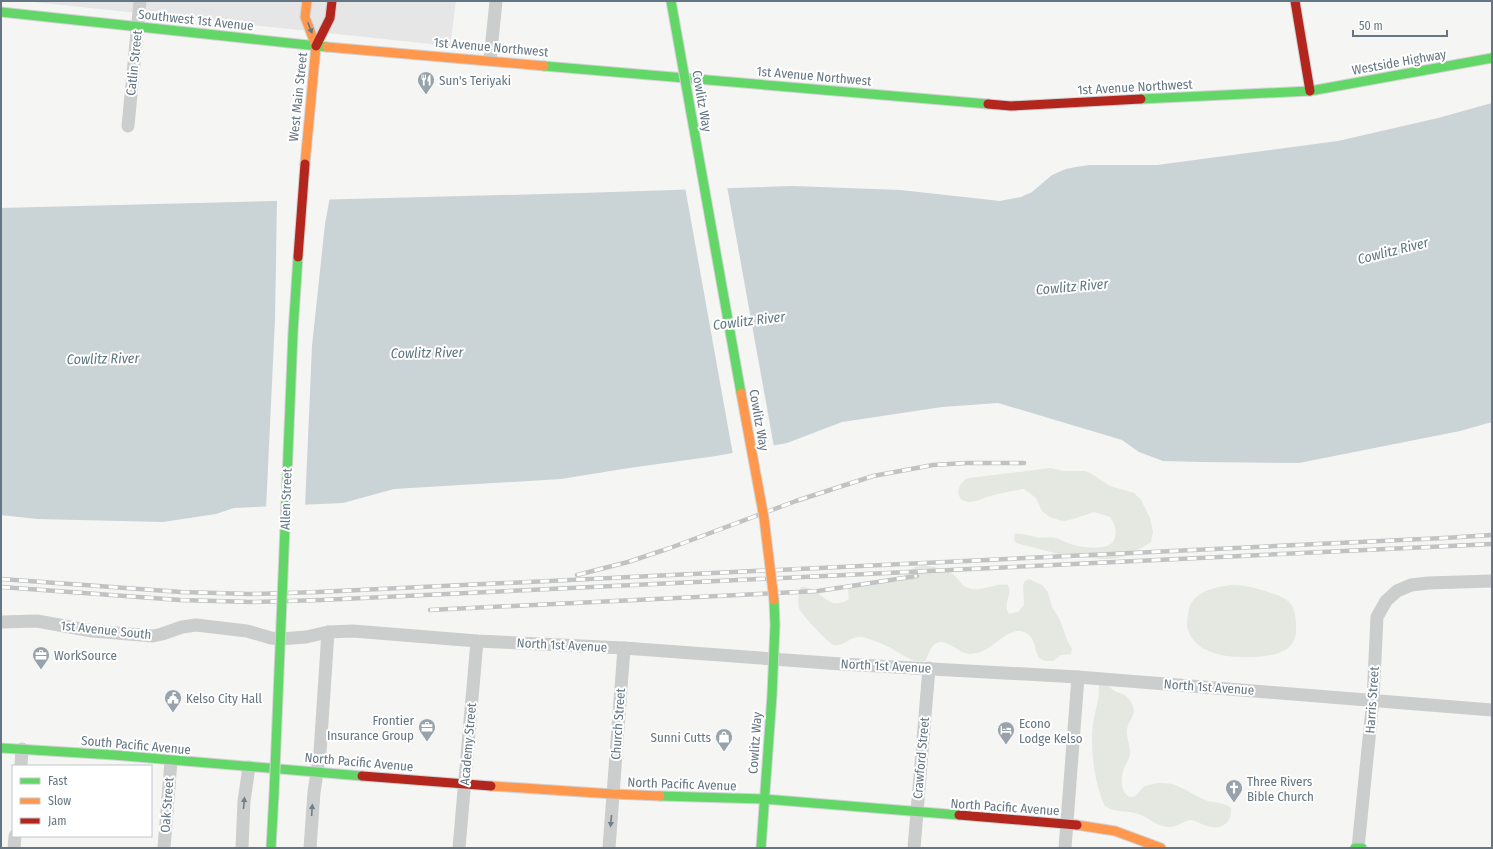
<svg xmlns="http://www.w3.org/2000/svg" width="1493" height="849" font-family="'Fira Sans Condensed',sans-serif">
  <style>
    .built { fill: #e5e6e5 }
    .green { fill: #e4e8e1 }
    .water { fill: #cad3d5 }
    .pier { fill: #f5f5f3 }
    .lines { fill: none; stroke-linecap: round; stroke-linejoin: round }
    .fast-casing { stroke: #d2d3d4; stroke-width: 11 }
    .slow-casing { stroke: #d2d3d4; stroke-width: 11 }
    .jam-casing { stroke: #d2d3d4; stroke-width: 11 }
    .street { stroke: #cccece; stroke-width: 13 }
    .fast { stroke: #63d668; stroke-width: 9 }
    .slow { stroke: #ff974d; stroke-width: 9 }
    .jam { stroke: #b3261e; stroke-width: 9 }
    .rail-casing { stroke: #c1c3c3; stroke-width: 4.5 }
    .rail { stroke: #fff; stroke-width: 3; stroke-dasharray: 9; stroke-linecap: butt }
    .fast-bridge-casing { stroke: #d2d3d4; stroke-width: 11; stroke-linecap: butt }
    .slow-bridge-casing { stroke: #d2d3d4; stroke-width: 11; stroke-linecap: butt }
    .jam-bridge-casing { stroke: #d2d3d4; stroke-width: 11; stroke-linecap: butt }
    .fast-bridge { stroke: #63d668; stroke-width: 9 }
    .slow-bridge { stroke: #ff974d; stroke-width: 9 }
    .jam-bridge { stroke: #b3261e; stroke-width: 9 }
    .oneway { fill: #647683 }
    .oneway2 { fill: #6e7f8a }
    .labels { text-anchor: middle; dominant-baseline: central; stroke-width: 4; stroke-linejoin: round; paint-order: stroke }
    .street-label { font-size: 13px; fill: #647683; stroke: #fff }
    .poi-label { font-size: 13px; fill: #647683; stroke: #fff; text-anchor: start }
    .water-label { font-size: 14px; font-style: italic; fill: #5f7880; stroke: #fff }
  </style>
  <rect width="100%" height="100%" fill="#f5f5f3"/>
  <path class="built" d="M24 1H456L450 46Z"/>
  <g class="green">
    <path d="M1050 468 1064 471H1085L1090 473 1110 486 1134 493 1141 500 1150 518 1153 532 1151 542 1143 547 1126 556 1112 559H1102L1066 556 1016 543 1014 540 1015 534C1023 533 1031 536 1039 538 1044 538 1050 537 1055 538 1060 539 1065 542 1070 544 1080 547 1108 552 1114 540 1118 532 1114 523 1110 517L1094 512 1073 519 1064 521 1059 520 1050 517 1042 511 1036 498 1024 489C1013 491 1001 493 990 496 983 498 976 502 969 502 954 502 956 482 969 478Z"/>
    <path d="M924 565C934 567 945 568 954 575 959 579 961 586 968 588 981 593 995 582 1008 585 1013 597 1002 602 1009 614L1018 612 1024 605 1023 585 1025 581 1029 579 1042 585 1048 592 1052 607 1060 620 1067 640 1072 649 1071 654 1061 655 1053 661C1027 663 1043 640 1024 632 1009 626 993 649 980 652 974 654 968 655 962 652 954 648 940 635 932 647 929 650 928 657 925 661 912 664 901 653 889 647 883 644 876 641 869 639 851 632 847 647 834 645 829 644 800 613 799 608 797 600 799 594 801 587 820 585 827 614 849 599L848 589 850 585 868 584 883 581 897 582 915 567Z"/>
    <path d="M1230 585C1235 585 1241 585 1245 586 1256 588 1284 595 1290 603 1295 608 1296 619 1296 626 1298 654 1272 656 1251 657 1230 658 1196 655 1188 630 1186 623 1188 616 1189 609 1193 592 1215 587 1230 585Z"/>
    <path d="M1098 678C1103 681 1107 685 1112 689 1119 695 1124 691 1131 702 1139 715 1128 719 1127 730 1126 738 1131 746 1130 754 1130 759 1126 763 1124 768 1121 776 1120 788 1126 794 1135 803 1139 790 1145 786 1149 785 1154 784 1157 783 1161 783 1168 783 1172 784 1185 788 1196 797 1208 801 1216 803 1224 802 1231 808 1232 824 1221 830 1207 826 1202 825 1197 821 1192 820 1184 820 1177 828 1169 827 1157 827 1149 817 1138 814 1127 810 1115 813 1105 806 1094 783 1090 748 1093 723 1096 707 1101 695 1098 678Z"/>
  </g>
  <path class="water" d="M1492 103V422L1460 431 1299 463 1201 462 1163 461 1139 452 1122 440 998 403 942 407 842 422 787 443 716 456 629 468 561 479 394 489 343 503 234 508 216 514 163 522 37 519 1 515V208L582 193 793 186 900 190 1000 201 1021 197 1032 192 1052 175 1066 169 1076 167 1090 165H1157L1338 141 1438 118Z"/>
  <g class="pier">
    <path d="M727 186 774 447 733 455 685 187Z"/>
    <path d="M330 197 325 224 312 346 305 507 266 509 275 319 277 199Z"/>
  </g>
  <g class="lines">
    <g class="fast-casing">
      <g id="fast">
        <path d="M1 12 327 47"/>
        <path d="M544 66 988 104"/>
        <path d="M1141 99 1310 91 1492 58"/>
        <path d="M1 748 114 755 362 776"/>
        <path d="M660 796 764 799 959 815"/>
        <path d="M271 848 274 794"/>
        <path d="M761 848 772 695"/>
        <path d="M1355 848H1362"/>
      </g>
    </g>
    <g class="slow-casing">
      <g id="slow">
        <path d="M327 47 544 66"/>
        <path d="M305 164 316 46 305 17 307 1"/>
        <path d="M491 786 613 794 660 796"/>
        <path d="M1077 825 1115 831 1161 848"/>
      </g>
    </g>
    <g class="jam-casing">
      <g id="jam">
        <path d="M1295 1 1310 91"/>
        <path d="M316 46 330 18 332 1"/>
        <path d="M988 104 1011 106 1141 99"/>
        <path d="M362 776 491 786"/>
        <path d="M959 815 1077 825"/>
      </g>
    </g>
    <g class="street">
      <path d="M490 60 496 1"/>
      <path d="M128 126 140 1"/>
      <path d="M1 622 37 621 92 631 153 636 162 634 182 627 196 625 247 631 271 638 280 639 306 637 328 632 353 631 477 641 624 648 841 664 1078 677 1492 710"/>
      <path d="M21 766 22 749"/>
      <path d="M14 848 15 836"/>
      <path d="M164 848 171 761"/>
      <path d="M242 848 244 801 249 767"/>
      <path d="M310 848 314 792 320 752 328 632"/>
      <path d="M459 848 477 641"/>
      <path d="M609 848 624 648"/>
      <path d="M914 848 929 668"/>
      <path d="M1065 848 1078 677"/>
      <path d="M1358 848 1373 699 1377 617 1386 601 1397 591 1411 585 1428 583 1492 581"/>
    </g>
    <use href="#fast" class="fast"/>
    <use href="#slow" class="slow"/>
    <use href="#jam" class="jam"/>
    <g class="rail-casing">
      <g id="rail">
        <path d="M577 575 628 562 670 548 796 501 873 476 933 465 966 463H1024"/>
        <path d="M1 579 181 592 251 594 318 592 1444 538 1492 535"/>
        <path d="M1 587 180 600 252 602 321 600 1492 544"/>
        <path d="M430 610 818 591 917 576"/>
      </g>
    </g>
    <use href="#rail" class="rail"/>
    <g class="fast-bridge-casing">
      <g id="fast-bridge">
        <path d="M671 1 741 393"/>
        <path d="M772 695 775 625 774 600"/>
        <path d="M274 794 293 332 298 257"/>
      </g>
    </g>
    <g class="slow-bridge-casing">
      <path id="slow-bridge" d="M741 393 764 518 774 600"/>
    </g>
    <g class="jam-bridge-casing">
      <path id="jam-bridge" d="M298 257 305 164"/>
    </g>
    <use href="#fast-bridge" class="fast-bridge"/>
    <use href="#slow-bridge" class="slow-bridge"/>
    <use href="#jam-bridge" class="jam-bridge"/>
  </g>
  <defs><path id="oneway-solid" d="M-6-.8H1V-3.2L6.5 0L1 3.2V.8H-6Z"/></defs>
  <use class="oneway" href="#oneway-solid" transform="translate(310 28) rotate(69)"/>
  <g class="oneway2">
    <use href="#oneway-solid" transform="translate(244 803) rotate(-85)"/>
    <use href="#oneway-solid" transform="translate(312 810) rotate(-86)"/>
    <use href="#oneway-solid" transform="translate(611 821) rotate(95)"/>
  </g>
  <defs>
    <g id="restaurant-pin" transform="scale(0.9)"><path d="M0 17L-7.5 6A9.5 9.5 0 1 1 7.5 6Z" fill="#97a2aa" stroke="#fff"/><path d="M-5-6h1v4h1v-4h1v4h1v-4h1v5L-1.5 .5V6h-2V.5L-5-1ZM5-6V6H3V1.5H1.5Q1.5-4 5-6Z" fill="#fff"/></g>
    <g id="office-pin" transform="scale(0.9)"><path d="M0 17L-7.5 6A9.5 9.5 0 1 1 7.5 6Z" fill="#97a2aa" stroke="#fff"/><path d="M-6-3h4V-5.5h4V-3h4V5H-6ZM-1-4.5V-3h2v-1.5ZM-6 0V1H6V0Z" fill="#fff"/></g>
    <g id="civic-pin" transform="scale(0.9)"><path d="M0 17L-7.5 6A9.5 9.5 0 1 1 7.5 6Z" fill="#97a2aa" stroke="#fff"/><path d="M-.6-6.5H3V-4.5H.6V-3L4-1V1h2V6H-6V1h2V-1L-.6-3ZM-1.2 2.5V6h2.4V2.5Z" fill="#fff"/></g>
    <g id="hotel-pin" transform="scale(0.9)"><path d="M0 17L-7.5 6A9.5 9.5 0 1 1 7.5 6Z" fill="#97a2aa" stroke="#fff"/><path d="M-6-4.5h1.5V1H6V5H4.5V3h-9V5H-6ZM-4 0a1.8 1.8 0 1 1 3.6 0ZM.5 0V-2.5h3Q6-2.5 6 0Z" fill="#fff"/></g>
    <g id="shop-pin" transform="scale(0.9)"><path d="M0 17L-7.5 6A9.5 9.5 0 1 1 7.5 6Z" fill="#97a2aa" stroke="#fff"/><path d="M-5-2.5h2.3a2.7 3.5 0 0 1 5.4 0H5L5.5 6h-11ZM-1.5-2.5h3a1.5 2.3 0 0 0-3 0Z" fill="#fff"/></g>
    <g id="church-pin" transform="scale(0.9)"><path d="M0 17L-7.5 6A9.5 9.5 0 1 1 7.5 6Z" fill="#97a2aa" stroke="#fff"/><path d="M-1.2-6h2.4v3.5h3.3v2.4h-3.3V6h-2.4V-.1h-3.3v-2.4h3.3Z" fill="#fff"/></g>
  </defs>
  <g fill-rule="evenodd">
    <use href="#restaurant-pin" x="426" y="80"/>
    <use href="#office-pin" x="41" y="655"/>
    <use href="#civic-pin" x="173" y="698"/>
    <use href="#office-pin" x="427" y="727"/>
    <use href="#hotel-pin" x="1006" y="730"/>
    <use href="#shop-pin" x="724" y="737"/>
    <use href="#church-pin" x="1234" y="788"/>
  </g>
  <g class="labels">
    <g class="street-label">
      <text transform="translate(196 20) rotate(6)">Southwest 1st Avenue</text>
      <text transform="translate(491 47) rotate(5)">1st Avenue Northwest</text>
      <text transform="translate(1399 62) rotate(-10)">Westside Highway</text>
      <text transform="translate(134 63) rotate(-84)">Catlin Street</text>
      <text transform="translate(814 76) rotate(5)">1st Avenue Northwest</text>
      <text transform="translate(1135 87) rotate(-3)">1st Avenue Northwest</text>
      <text transform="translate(298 97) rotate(-84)">West Main Street</text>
      <text transform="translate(702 101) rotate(80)">Cowlitz Way</text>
      <text transform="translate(759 420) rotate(80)">Cowlitz Way</text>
      <text transform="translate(286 499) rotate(-88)">Allen Street</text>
      <text transform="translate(106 630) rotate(6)">1st Avenue South</text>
      <text transform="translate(562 645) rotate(3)">North 1st Avenue</text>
      <text transform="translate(886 666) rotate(3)">North 1st Avenue</text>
      <text transform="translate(1209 687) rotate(4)">North 1st Avenue</text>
      <text transform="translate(1372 700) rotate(-86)">Harris Street</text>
      <text transform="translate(618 724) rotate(-86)">Church Street</text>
      <text transform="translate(755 743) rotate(-86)">Cowlitz Way</text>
      <text transform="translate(468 744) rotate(-85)">Academy Street</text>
      <text transform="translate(136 745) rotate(5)">South Pacific Avenue</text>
      <text transform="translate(921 758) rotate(-85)">Crawford Street</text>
      <text transform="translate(359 762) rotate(5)">North Pacific Avenue</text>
      <text transform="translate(682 784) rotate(2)">North Pacific Avenue</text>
      <text transform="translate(167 805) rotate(-86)">Oak Street</text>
      <text transform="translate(1005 807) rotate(4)">North Pacific Avenue</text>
    </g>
    <g class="poi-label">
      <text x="439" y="80">Sun's Teriyaki</text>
      <text x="54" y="655">WorkSource</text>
      <text x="186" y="698">Kelso City Hall</text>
      <text x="414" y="720" text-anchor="end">Frontier<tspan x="414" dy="15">Insurance Group</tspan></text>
      <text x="1019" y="723">Econo<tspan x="1019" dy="15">Lodge Kelso</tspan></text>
      <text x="711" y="737" text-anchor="end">Sunni Cutts</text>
      <text x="1247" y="781">Three Rivers<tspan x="1247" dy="15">Bible Church</tspan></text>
    </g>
    <g class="water-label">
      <text transform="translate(1393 251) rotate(-14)">Cowlitz River</text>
      <text transform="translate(1072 287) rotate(-5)">Cowlitz River</text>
      <text transform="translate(749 321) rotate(-7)">Cowlitz River</text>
      <text transform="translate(427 353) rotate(-1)">Cowlitz River</text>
      <text transform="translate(103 359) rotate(-1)">Cowlitz River</text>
    </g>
  </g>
  <rect width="1493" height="849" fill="none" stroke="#647683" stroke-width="4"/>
  <rect x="12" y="765" width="140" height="72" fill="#ffffff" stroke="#c1c8cd"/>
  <rect x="20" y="778" width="20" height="6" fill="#63d668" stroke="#c1c8cd"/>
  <text x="48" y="785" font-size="12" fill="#647683">Fast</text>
  <rect x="20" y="798" width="20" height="6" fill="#ff974d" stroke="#c1c8cd"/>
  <text x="48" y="805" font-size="12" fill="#647683">Slow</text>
  <rect x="20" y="818" width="20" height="6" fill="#b3261e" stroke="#c1c8cd"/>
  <text x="48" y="825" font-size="12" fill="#647683">Jam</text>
  <path d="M1353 30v6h94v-6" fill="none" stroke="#647683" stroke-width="2"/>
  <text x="1359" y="30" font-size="12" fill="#647683" stroke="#ffffff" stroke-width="3" paint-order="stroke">50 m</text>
</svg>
